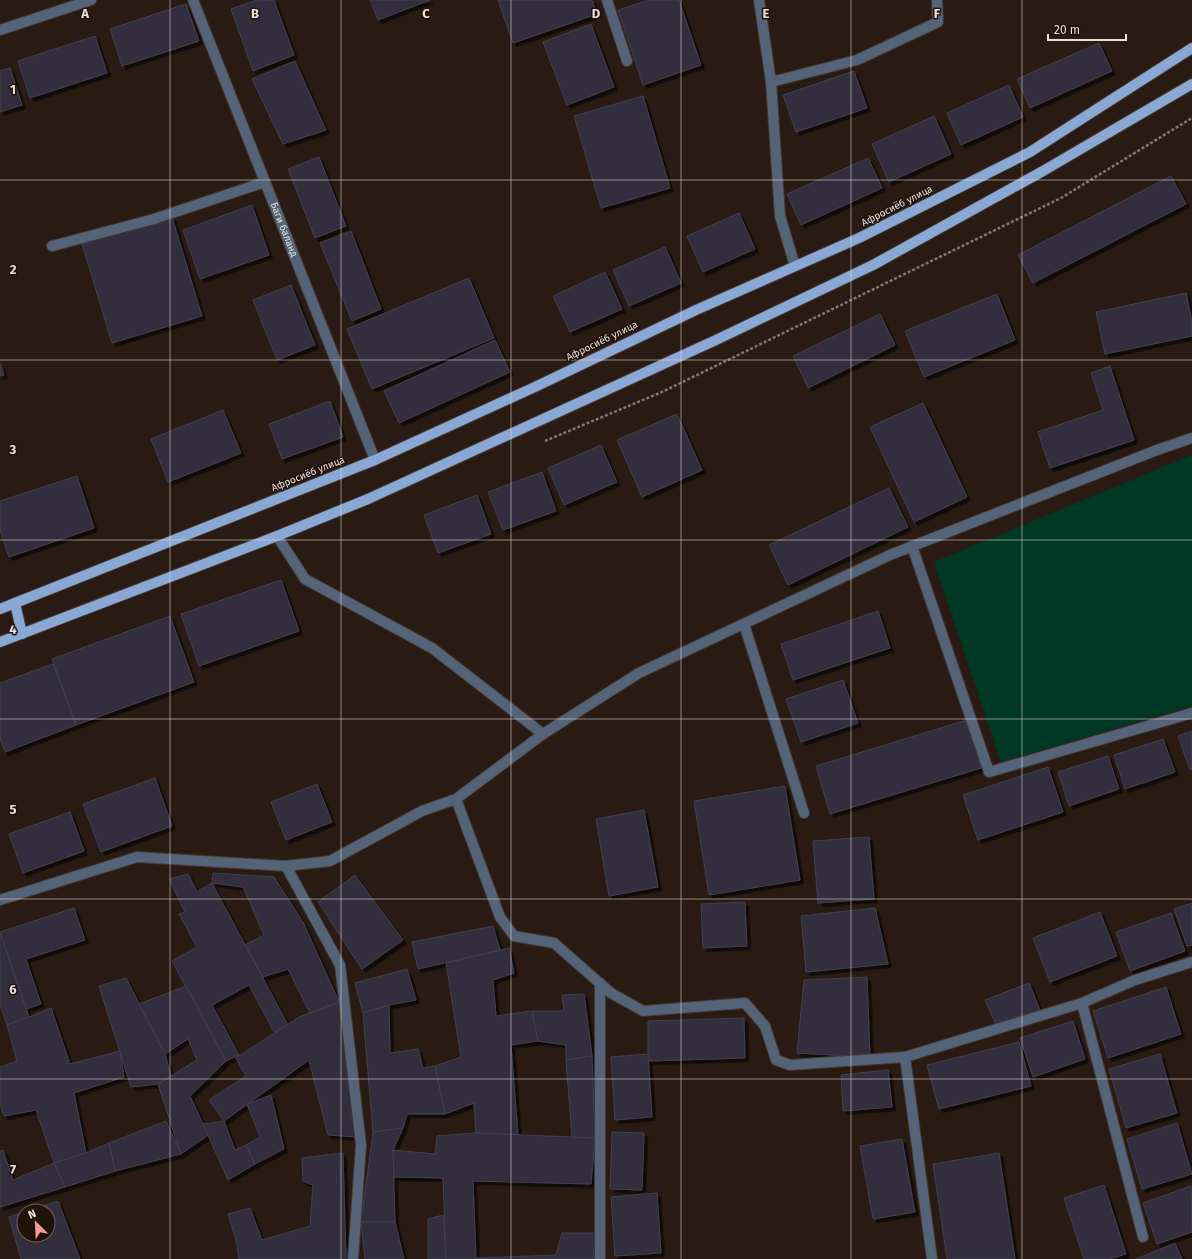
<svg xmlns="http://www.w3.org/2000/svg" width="1192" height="1259" font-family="'Fira Sans',sans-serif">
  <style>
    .green { fill: #003826 }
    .building { fill: #312e3c; stroke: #43404f; filter: url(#shadow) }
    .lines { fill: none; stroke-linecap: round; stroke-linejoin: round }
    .lane-casing { stroke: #443730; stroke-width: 12 }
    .street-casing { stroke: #443730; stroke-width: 12 }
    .primary-casing { stroke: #443730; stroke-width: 12 }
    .path { stroke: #847771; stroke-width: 2.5; stroke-dasharray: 3 2; stroke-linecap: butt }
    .lane { stroke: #546378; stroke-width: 10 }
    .street { stroke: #546378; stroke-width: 10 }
    .primary { stroke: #89a8d3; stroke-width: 10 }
    .grid { fill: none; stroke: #eae0db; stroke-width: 1; stroke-opacity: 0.55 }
    .labels { text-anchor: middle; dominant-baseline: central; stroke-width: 3; stroke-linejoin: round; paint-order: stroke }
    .street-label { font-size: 10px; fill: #eae0db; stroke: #1f120b }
    .grid-label { font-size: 13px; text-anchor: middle; font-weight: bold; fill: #eae0db; stroke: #1f120b; stroke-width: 3; stroke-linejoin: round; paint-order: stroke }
  </style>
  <defs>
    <filter id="shadow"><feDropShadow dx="3.5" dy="3.5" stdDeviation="0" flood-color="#0009"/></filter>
  </defs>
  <rect width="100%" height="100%" fill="#291b14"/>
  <path class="green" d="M1192 455V706L1001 762 934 562Z"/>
  <g class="building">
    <path d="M257 0H274L294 55 253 71 231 9Z"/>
    <path d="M370 0H430L378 20Z"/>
    <path d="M498 0H592L597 14 513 43Z"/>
    <path d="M649 0H679L701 65 643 85 618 10Z"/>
    <path d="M186 4 199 41 122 66 110 29Z"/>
    <path d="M591 24 614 87 567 105 543 42Z"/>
    <path d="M95 36 107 73 30 98 18 61Z"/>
    <path d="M1099 43 1112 71 1030 108 1017 79Z"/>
    <path d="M295 61 326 130 283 144 252 79Z"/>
    <path d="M10 68 22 105 0 112V71Z"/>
    <path d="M854 71 867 108 796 132 783 95Z"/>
    <path d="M1009 85 1023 117 961 145 947 113Z"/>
    <path d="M643 96 670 188 601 208 574 116Z"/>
    <path d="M934 116 951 154 889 182 872 144Z"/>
    <path d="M319 157 346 226 315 238 288 169Z"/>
    <path d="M868 158 882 188 801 225 787 194Z"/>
    <path d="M1171 176 1186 204 1033 283 1018 255Z"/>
    <path d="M252 205 269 255 200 279 183 230Z"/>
    <path d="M739 213 755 249 703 272 687 236Z"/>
    <path d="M172 217 202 316 112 343 82 244Z"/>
    <path d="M351 231 381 309 352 321 320 243Z"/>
    <path d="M665 247 681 283 629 306 613 270Z"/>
    <path d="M605 272 622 309 570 332 553 296Z"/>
    <path d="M469 278 494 338 372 389 347 329Z"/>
    <path d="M291 285 315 345 277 360 253 300Z"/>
    <path d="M1186 293 1192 322V336L1105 354 1096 312Z"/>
    <path d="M997 294 1015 340 924 377 905 331Z"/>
    <path d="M880 314 895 345 808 388 793 356Z"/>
    <path d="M495 340 510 372 399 423 384 391Z"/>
    <path d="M0 363 4 375 0 376Z"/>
    <path d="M1110 366 1134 440 1050 468 1038 432 1103 410 1091 373Z"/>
    <path d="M330 401 343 437 282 459 269 424Z"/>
    <path d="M923 403 967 497 914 522 870 427Z"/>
    <path d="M223 410 241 453 168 482 151 439Z"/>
    <path d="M677 414 702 470 642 497 617 440Z"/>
    <path d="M601 445 617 482 564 505 548 468Z"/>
    <path d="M542 472 556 511 503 530 488 492Z"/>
    <path d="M77 476 94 528 9 557 0 530V501Z"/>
    <path d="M889 488 908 527 788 585 769 545Z"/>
    <path d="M477 495 491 534 438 553 424 515Z"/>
    <path d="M281 580 299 631 199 666 181 614Z"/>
    <path d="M878 611 890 648 793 680 781 644Z"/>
    <path d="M170 616 194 682 76 725 52 659Z"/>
    <path d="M53 664 76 725 5 752 0 739V683Z"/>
    <path d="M843 680 858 723 801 742 786 699Z"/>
    <path d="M967 720 981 768 830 814 816 766Z"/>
    <path d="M1192 731V769L1190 770 1178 736Z"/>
    <path d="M1163 739 1175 772 1125 789 1114 755Z"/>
    <path d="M1108 756 1119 789 1069 806 1058 772Z"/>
    <path d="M1048 767 1063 812 978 840 963 795Z"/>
    <path d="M155 778 172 826 101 852 83 804Z"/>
    <path d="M317 784 332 822 286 840 271 802Z"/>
    <path d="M785 786 800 880 709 895 694 801Z"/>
    <path d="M644 810 658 887 609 896 596 819Z"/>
    <path d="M70 812 84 851 23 873 9 834Z"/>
    <path d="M869 837 874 899 818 903 813 841Z"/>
    <path d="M213 873 274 877 303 922 339 1002 310 1013 288 969 263 977 245 945 264 935 243 887 212 883Z"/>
    <path d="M188 874 197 892 212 883 288 1025 274 1032 249 985 212 1005 239 1055 226 1061 172 961 197 947 179 914 185 912 169 879Z"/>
    <path d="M355 875 403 940 362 969 318 902Z"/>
    <path d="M745 902 747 946 703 948 701 904Z"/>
    <path d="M1192 903V945L1187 946 1174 909Z"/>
    <path d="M74 908 85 940 26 959 41 1004 26 1009 0 932Z"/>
    <path d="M875 908 888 964 806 972 801 916Z"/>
    <path d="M1100 912 1117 956 1050 982 1033 938Z"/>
    <path d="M1171 913 1185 951 1130 971 1116 932Z"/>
    <path d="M493 926 500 950 418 969 412 942Z"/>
    <path d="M0 932 29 1017 7 1025 0 1005Z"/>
    <path d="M509 948 514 973 493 980 496 1016 532 1011 538 1041 511 1045 518 1135 476 1133 474 1103 445 1114 435 1066 461 1057 446 963Z"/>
    <path d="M407 969 416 1000 389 1005 363 1013 355 983Z"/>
    <path d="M867 977 870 1057 797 1053 804 980Z"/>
    <path d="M126 978 165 1054 171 1076 158 1084 131 1087 99 986Z"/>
    <path d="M1029 983 1040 1010 997 1027 985 1000Z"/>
    <path d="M186 986 226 1061 190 1096 208 1135 181 1154 158 1084 197 1060 188 1039 165 1054 139 1004Z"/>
    <path d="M1166 987 1181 1034 1108 1058 1093 1011Z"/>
    <path d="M584 994 592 1056 566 1060V1045L538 1041 532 1011H564L562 995Z"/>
    <path d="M339 1002 356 1137 328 1135 309 1060 224 1121 209 1100 246 1076 236 1058 299 1017Z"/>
    <path d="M389 1005 390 1053 418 1049 423 1068 435 1066 445 1114H407L403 1128 373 1132 363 1013Z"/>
    <path d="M51 1008 70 1064 120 1051 124 1077 74 1093 86 1153 54 1163 36 1110 4 1116 0 1104V1067L17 1061 7 1025 29 1017Z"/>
    <path d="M744 1018 745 1058 648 1061V1021Z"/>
    <path d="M1073 1021 1085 1059 1033 1077 1020 1038Z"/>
    <path d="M1019 1042 1031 1086 939 1109 927 1065Z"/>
    <path d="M648 1054 652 1117 615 1120 611 1057Z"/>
    <path d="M1160 1054 1177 1113 1126 1128 1109 1069Z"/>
    <path d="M592 1056 595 1138 572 1137 566 1060Z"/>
    <path d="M888 1070 892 1107 843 1111 841 1075Z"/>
    <path d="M271 1095 284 1149 255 1164 246 1145 260 1137 247 1104Z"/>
    <path d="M166 1121 181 1154 115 1171 109 1143Z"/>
    <path d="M224 1121 235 1150 246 1145 255 1164 228 1180 203 1124Z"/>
    <path d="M1177 1123 1192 1174 1142 1189 1127 1139Z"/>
    <path d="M403 1128 393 1150 395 1222H361L373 1132Z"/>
    <path d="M612 1132 644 1133 642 1190 610 1189Z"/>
    <path d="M476 1133 595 1138 591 1184 473 1181 476 1258 556 1255 562 1233H596L593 1259H446L443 1178 394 1177 393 1150 435 1154 437 1136Z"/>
    <path d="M902 1139 915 1212 873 1219 860 1146Z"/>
    <path d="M109 1143 115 1171 65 1187 54 1163 86 1153Z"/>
    <path d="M3 1150 13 1180 54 1163 65 1187 0 1207V1151Z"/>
    <path d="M343 1153 346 1259H239L237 1244 228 1214 250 1208 262 1240 310 1226 313 1185 303 1181 302 1158Z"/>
    <path d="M999 1153 1015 1259H947L933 1164Z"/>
    <path d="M1104 1185 1126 1254 1110 1259H1084L1064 1198Z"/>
    <path d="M1191 1186 1192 1232 1157 1244 1143 1203Z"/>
    <path d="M657 1193 661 1253 615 1256 611 1197Z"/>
    <path d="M58 1201 80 1259H21L9 1217 24 1212V1235H48V1211H28Z"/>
    <path d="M443 1215 446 1259H428V1219Z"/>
    <path d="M361 1222H395L404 1259H365Z"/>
    <path d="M1175 1243 1182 1259H1136Z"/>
  </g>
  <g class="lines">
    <g class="lane-casing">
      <g id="lane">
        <path d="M744 624 804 813"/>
        <path d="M456 799 500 917 514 936 554 943 611 993 643 1011 745 1003 765 1026 776 1060 790 1065 905 1057 932 1259"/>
        <path d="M905 1057 1082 1003 1135 980 1192 962"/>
      </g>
    </g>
    <g class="street-casing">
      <g id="street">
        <path id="s1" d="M193 0 375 460"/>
        <path d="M607 0 627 61"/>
        <path d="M759 0 771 82 857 60 938 22 937 0"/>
        <path d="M0 30 91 0"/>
        <path d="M771 82 780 216 795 266"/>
        <path d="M52 246 154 219 265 182"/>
        <path d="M277 536 305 579 432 648 543 734"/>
        <path d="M912 546 989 772 1192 713"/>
        <path d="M286 866 340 965 361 1145 353 1259"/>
        <path d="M0 900 137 857 286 866 330 861 422 811 456 799 543 734 639 673 890 555 1157 450 1192 438"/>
        <path d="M600 983V1259"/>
        <path d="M1082 1003 1143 1237"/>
      </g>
    </g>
    <g class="primary-casing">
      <g id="primary">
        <path d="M15 603 22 634"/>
        <path d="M0 609 375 460 537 386 696 310 859 238 1030 152 1192 48"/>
        <path d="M0 642 277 536 368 499 716 340 873 265 1043 171 1192 84"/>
      </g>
    </g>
    <path class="path" d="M545 441 662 392 1061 198 1192 118"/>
    <use href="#lane" class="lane"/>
    <use href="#street" class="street"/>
    <use href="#primary" class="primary"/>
  </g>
  <path class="grid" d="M170 0V1259M341 0V1259M511 0V1259M681 0V1259M851 0V1259M1022 0V1259M0 180H1192M0 360H1192M0 540H1192M0 719H1192M0 899H1192M0 1079H1192"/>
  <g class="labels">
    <g class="street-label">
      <text transform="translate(897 206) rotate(-27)">Афросиёб улица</text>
      <text stroke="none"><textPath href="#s1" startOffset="247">Баги баланд</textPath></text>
      <text transform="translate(602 341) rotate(-26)">Афросиёб улица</text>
      <text transform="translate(308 474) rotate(-22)">Афросиёб улица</text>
    </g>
  </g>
  <g class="grid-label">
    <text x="85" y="18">A</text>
    <text x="255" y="18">B</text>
    <text x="426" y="18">C</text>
    <text x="596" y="18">D</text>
    <text x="766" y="18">E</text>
    <text x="937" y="18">F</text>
    <text x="13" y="94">1</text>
    <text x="13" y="274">2</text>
    <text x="13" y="454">3</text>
    <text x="13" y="634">4</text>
    <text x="13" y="814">5</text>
    <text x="13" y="994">6</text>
    <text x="13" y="1174">7</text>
  </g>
  <g transform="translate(36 1223) rotate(336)"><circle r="19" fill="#1f120b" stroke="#70645e"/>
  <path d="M0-3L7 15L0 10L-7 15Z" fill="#f59b9b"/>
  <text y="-6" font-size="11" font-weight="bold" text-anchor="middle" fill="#eae0db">N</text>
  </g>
  <path d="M1048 34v6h78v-6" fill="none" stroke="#eae0db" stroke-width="2"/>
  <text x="1054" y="34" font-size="12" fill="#eae0db" stroke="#1f120b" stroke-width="3" paint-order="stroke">20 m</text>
</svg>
